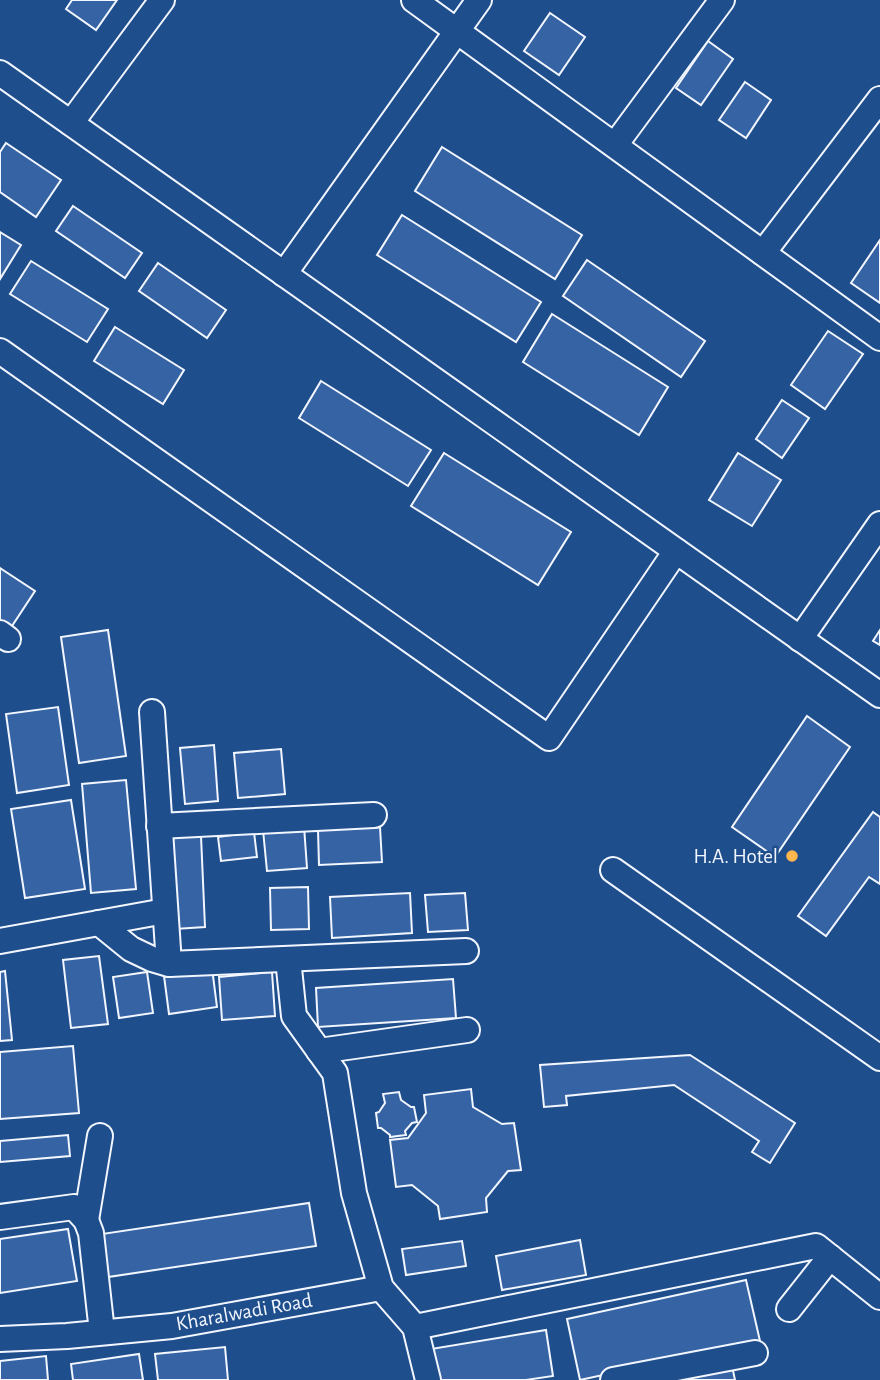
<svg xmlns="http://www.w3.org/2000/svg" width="880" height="1380" font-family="'Alegreya Sans',sans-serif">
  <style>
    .building { fill: #3563a3; stroke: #f2f6ff; stroke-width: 2 }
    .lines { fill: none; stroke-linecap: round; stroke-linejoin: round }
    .minor-casing { stroke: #f2f6ff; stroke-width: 28 }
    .minor { stroke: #1f4e8c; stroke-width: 24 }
    .poi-dot { fill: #ffb74d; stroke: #1f4e8c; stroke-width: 2.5 }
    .labels { text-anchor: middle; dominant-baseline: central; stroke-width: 5; stroke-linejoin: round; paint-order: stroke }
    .poi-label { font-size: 21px; fill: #f2f6ff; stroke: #1f4e8c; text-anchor: end }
    .street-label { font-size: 21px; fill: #f2f6ff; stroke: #1f4e8c }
  </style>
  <rect width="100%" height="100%" fill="#1f4e8c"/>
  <g class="building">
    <path d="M72 0H117L96 30 66 9Z"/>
    <path d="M550 13 585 37 559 75 524 51Z"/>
    <path d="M708 41 733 59 701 105 676 88Z"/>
    <path d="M745 82 771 100 746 138 719 120Z"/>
    <path d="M6 143 61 180 36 217 0 192V152Z"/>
    <path d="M442 147 582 235 555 279 415 191Z"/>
    <path d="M73 206 142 253 125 278 56 231Z"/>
    <path d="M402 215 541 302 516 342 377 255Z"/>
    <path d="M0 232 21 245 0 279Z"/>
    <path d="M880 240V303L851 283Z"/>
    <path d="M587 260 705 341 681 377 563 296Z"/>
    <path d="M31 261 108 309 87 342 10 294Z"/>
    <path d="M158 263 226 310 207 338 139 291Z"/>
    <path d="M552 314 668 387 639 435 523 362Z"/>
    <path d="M115 327 184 370 163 404 94 361Z"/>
    <path d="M828 331 863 354 825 409 791 385Z"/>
    <path d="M321 381 431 450 408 486 299 418Z"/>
    <path d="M782 400 809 418 782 458 756 439Z"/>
    <path d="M444 453 571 532 538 585 411 506Z"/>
    <path d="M738 453 781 480 752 526 709 500Z"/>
    <path d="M0 568 35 591 10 629 0 622Z"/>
    <path d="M108 630 126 756 79 763 61 637Z"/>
    <path d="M880 630V645L873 641Z"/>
    <path d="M58 707 69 785 17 793 6 714Z"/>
    <path d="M807 716 850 747 775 857 732 827Z"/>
    <path d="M214 745 218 801 185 804 180 748Z"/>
    <path d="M281 749 285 794 238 798 234 753Z"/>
    <path d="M126 780 136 889 91 893 82 784Z"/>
    <path d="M71 800 85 889 25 898 11 809Z"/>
    <path d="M873 812 880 817V884L869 877 826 936 798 916Z"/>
    <path d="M304 826 307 868 267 871 263 830Z"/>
    <path d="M380 827 382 862 319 865 318 830Z"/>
    <path d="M254 832 257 857 221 861 218 837Z"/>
    <path d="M201 836 205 927 175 929 170 837Z"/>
    <path d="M308 887 309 929 271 930 270 888Z"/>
    <path d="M410 893 412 933 332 938 330 897Z"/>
    <path d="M465 893 468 930 428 932 425 895Z"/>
    <path d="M99 956 108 1024 71 1028 63 960Z"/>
    <path d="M212 968 217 1007 169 1014 164 976Z"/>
    <path d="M5 971 12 1040 0 1041V972Z"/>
    <path d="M147 972 153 1013 119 1018 113 977Z"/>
    <path d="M272 972 275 1016 222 1020 219 977Z"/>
    <path d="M453 979 456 1018 318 1027 316 988Z"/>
    <path d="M73 1046 79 1113 0 1119V1052Z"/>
    <path d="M690 1055 795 1123 770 1163 752 1152 759 1141 674 1085 566 1096 567 1105 544 1107 540 1065Z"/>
    <path d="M471 1089 473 1107 502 1124 514 1123 521 1170 508 1171 486 1198 487 1212 440 1219 438 1206 412 1185 396 1187 390 1140 408 1138 426 1113 424 1095Z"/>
    <path d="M399 1092 401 1100 411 1107H414L417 1122 412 1123 405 1131 406 1135 390 1137V1135L381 1128H378L376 1113 379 1112 385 1103 383 1094Z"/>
    <path d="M68 1135 70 1156 0 1162V1141Z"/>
    <path d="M309 1203 316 1246 108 1277 102 1234Z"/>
    <path d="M68 1229 77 1281 0 1293V1239Z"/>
    <path d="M580 1240 586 1275 502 1290 496 1256Z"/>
    <path d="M462 1241 466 1266 406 1275 402 1249Z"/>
    <path d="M746 1280 760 1341 580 1380 567 1319Z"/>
    <path d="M546 1330 553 1376 526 1380H436L431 1349Z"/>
    <path d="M225 1347 228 1380H158L155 1354Z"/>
    <path d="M139 1354 143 1380H73L71 1364Z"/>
    <path d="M46 1356 48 1380H0V1361Z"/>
    <path d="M731 1361 735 1380H647Z"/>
  </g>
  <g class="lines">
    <g class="minor-casing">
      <g id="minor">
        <path d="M414 0 880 338"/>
        <path d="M0 73 880 695"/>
        <path d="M71 123 162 0"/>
        <path d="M615 145 722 0"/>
        <path d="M763 253 880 99"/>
        <path d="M284 274 479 0"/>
        <path d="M0 351 549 738 676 551"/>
        <path d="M0 633 8 639"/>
        <path d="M800 639 880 524"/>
        <path d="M152 712 169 964"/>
        <path d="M159 826 374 815"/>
        <path d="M613 870 880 1058"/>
        <path d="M99 923 131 949 152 959 169 964 466 951"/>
        <path d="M0 941 165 911"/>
        <path d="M288 959 294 1016 335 1073 354 1193 381 1288 415 1327 428 1380"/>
        <path d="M319 1051 467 1030"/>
        <path d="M0 1217 74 1207 86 1220 91 1233 102 1332"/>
        <path d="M86 1220 100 1136"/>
        <path d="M789 1309 830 1257"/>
        <path d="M415 1327 816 1246 880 1297"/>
        <path d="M0 1339 67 1336 172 1326 381 1288"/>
        <path d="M613 1380 755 1353"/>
      </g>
    </g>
    <use href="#minor" class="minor"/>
  </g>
  <circle class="poi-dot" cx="792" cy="856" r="7"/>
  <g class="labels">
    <g class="poi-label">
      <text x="778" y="856">H.A. Hotel</text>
    </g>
    <g class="street-label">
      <text transform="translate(244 1312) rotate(-10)">Kharalwadi Road</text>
    </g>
  </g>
</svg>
